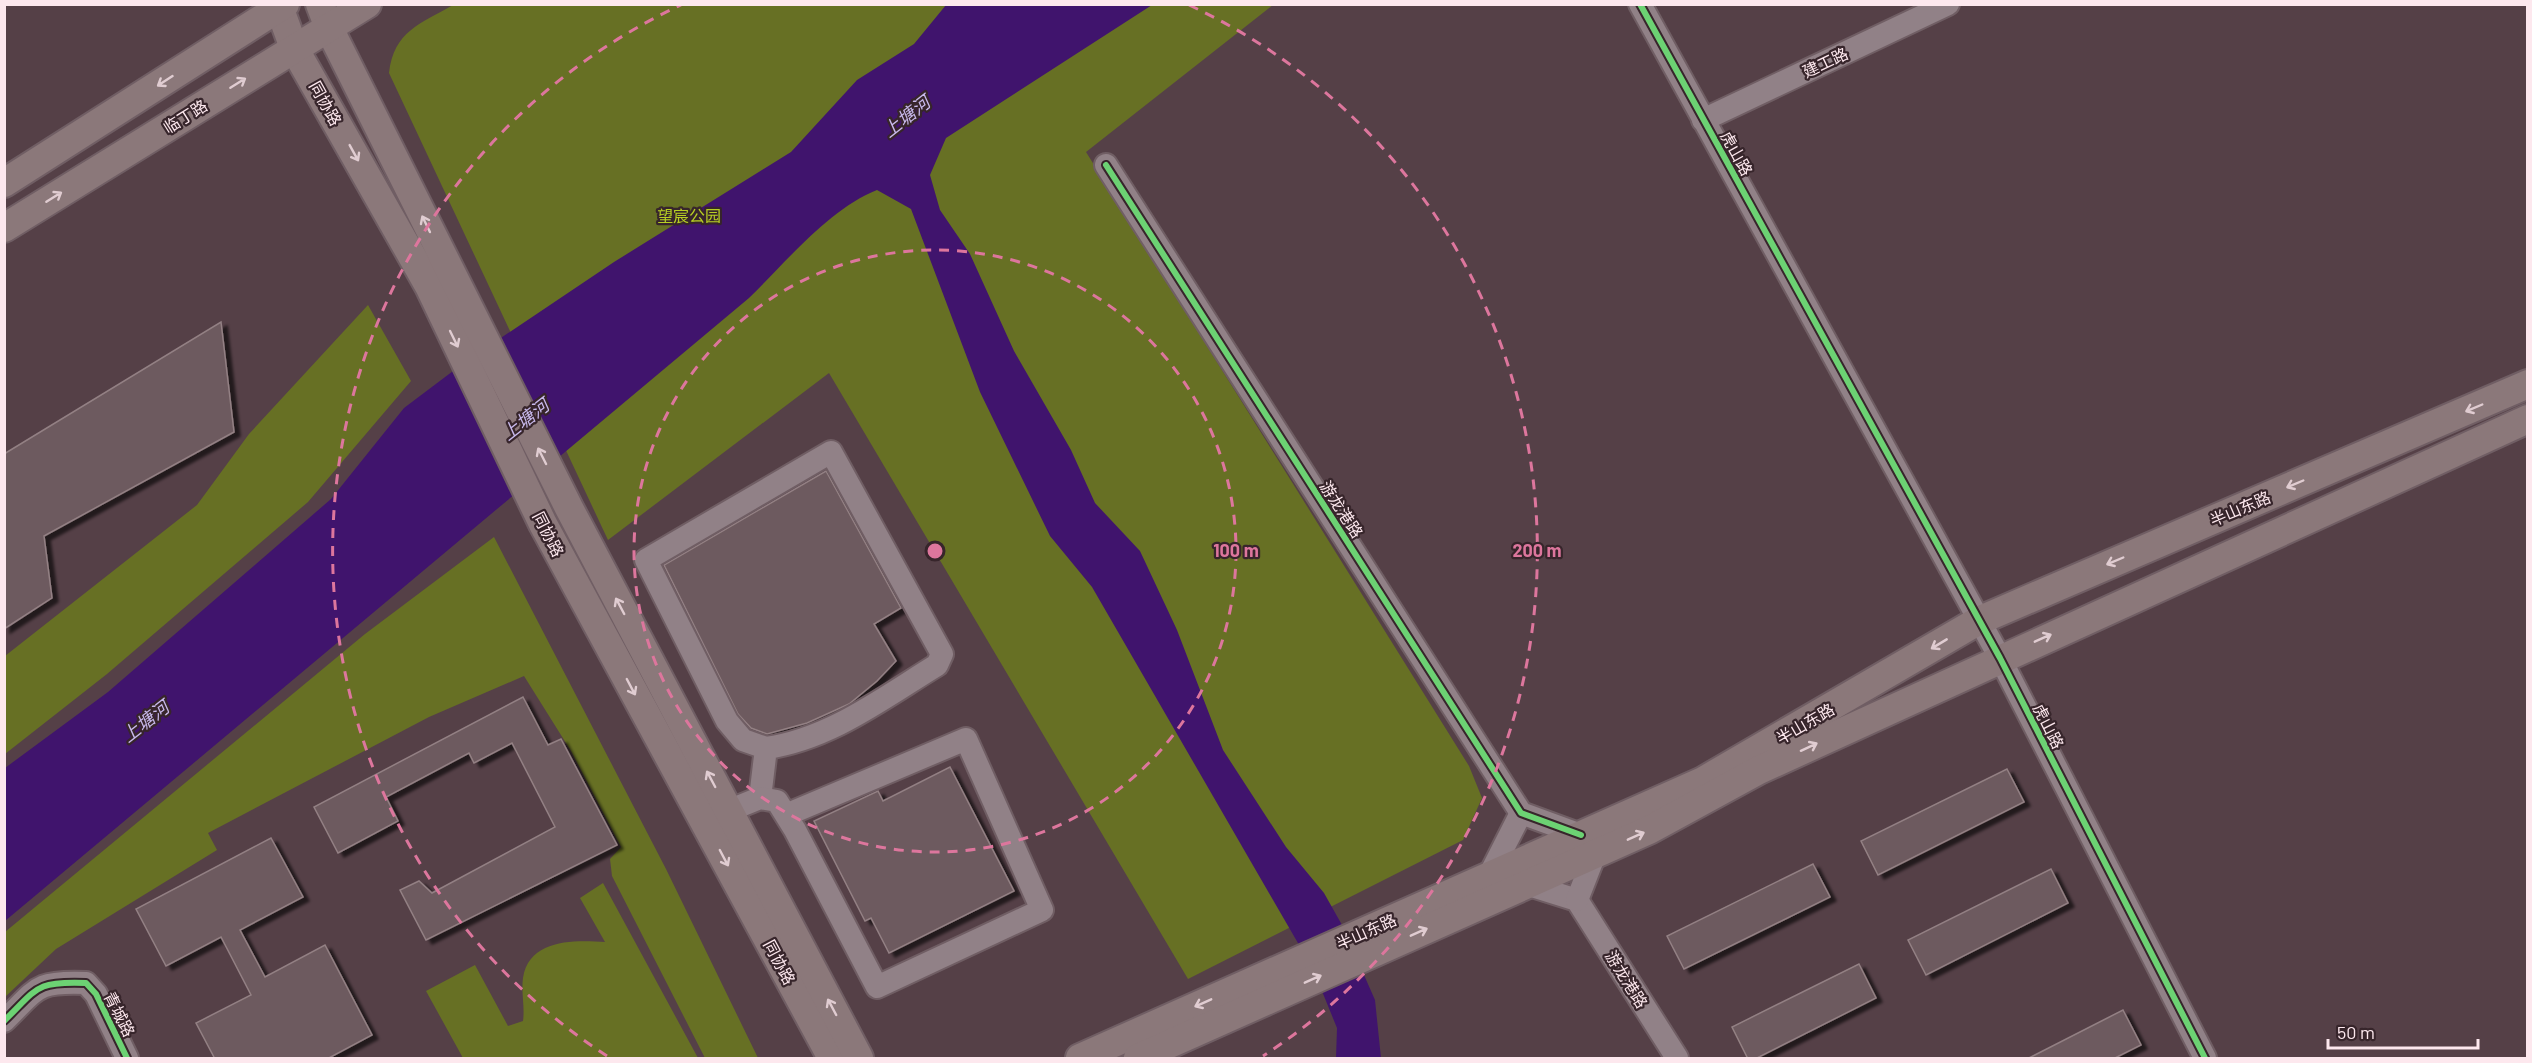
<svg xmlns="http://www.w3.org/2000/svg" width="2532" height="1063" font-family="Barlow,'Noto Sans SC',sans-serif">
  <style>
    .green { fill: #677024 }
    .water { fill: #40146d }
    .building { fill: #6d5a5e; stroke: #938084; stroke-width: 1.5; filter: url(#shadow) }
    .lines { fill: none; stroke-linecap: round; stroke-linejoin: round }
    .minor-casing { stroke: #705e64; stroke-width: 26 }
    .major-casing { stroke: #705e64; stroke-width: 32 }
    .minor { stroke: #918187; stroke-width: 22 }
    .major { stroke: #8b787a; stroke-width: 28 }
    .cycleway-casing { stroke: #37252b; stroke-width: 10 }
    .cycleway { stroke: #6cd273; stroke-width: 6 }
    .oneway { stroke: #e0ccd1 }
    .ring { fill: none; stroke: #dd769d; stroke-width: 3; stroke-dasharray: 10 8 }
    .labels { text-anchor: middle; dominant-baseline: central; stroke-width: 4.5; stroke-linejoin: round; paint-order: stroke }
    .street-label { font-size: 16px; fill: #fde8ee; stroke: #37252b }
    .park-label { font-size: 16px; fill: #b7cf23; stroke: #37252b }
    .water-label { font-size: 18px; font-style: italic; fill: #c9baed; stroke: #37252b }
    .centre { fill: #dd769d; stroke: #37252b; stroke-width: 3 }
    .ring-label { font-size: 18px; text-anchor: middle; font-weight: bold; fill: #dd769d; stroke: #37252b; stroke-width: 4.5; stroke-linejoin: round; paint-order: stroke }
  </style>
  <defs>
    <filter id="shadow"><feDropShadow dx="6" dy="4" stdDeviation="1.5" flood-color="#0009"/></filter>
  </defs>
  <rect width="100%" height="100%" fill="#554047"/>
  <g class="green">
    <path d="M453 5H1273L1086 152 1469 766 1482 798 1463 840 1188 979 829 373 608 540 389 73C394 31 420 24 453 5Z"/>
    <path d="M368 305 411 381 308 502 107 674 5 754V656L197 505 249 434Z"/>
    <path d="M494 537 666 869 758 1058H705L612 876 610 859 621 847 571 751 524 676 429 717 208 833 217 850 56 949 5 997V932L365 634Z"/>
    <path d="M603 883 698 1058H463L426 991 475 965 508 1026 523 1021C525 1007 521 992 523 978 529 938 576 940 605 942L580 898Z"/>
  </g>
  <path class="water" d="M946 5H1152L946 138 930 175 940 210 970 254 1014 351 1071 450 1095 503 1140 551 1177 630 1223 750 1286 847 1324 893 1342 925 1375 1000 1381 1058H1336L1337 1028 1313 969 1092 587 1050 536 980 392 911 209 877 190C829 209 786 262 749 298L5 921V768L108 692 331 499 404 408 465 362 614 262 791 152 857 80 914 44Z"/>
  <g class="building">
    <path d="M221 322 234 432 44 536 52 598 4 629V454Z"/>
    <path d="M826 471 901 608 874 624 896 661 877 681 849 704 807 723 767 734 751 728 738 714 664 565Z"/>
    <path d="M523 697 548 745 561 739 617 845 426 940 400 890 419 881 432 893 555 827 512 743 474 763 469 753 386 797 398 821 338 853 314 807Z"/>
    <path d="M950 767 1014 891 889 953 871 918 865 921 814 821 878 791 883 801Z"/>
    <path d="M2007 769 2024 802 1878 875 1861 841Z"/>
    <path d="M271 838 303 897 240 930 265 977 325 945 372 1035 327 1059H215L196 1023 251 995 221 937 166 966 136 909Z"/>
    <path d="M1813 864 1830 897 1684 969 1667 936Z"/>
    <path d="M2051 869 2068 903 1926 975 1908 940Z"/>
    <path d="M1859 964 1876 998 1755 1059H1748L1732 1027Z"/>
    <path d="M2123 1010 2141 1045 2113 1059H2027Z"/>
  </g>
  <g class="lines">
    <g class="minor-casing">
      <g id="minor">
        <path d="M1640 4 2000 658 2205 1058"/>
        <path d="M1703 120 1948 4"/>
        <path d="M1106 165 1521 813 1581 835"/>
        <path d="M760 798 766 748 743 740 727 721 646 560 831 452 942 654 937 665C883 698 830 739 766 748"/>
        <path d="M728 811 760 798 777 801 795 830 877 987 1042 910 966 739 786 815"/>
        <path d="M1489 876 1521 813"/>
        <path d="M1526 884 1577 900 1677 1058"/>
        <path d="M1577 900 1595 854"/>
        <path d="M4 1021C38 988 35 981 86 983L96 994 127 1058"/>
      </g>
    </g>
    <g class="major-casing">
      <g id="major">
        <path d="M278 4 294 48 429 286 543 524 832 1058"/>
        <path d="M320 4 329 28 569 508 859 1058"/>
        <path d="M4 183 285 4"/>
        <path d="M4 228 367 4"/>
        <path d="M1080 1058 1703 781 1978 621 2528 384"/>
        <path d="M1138 1058 1649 830 1759 770 2528 419"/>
      </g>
    </g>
    <use href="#minor" class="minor"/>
    <use href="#major" class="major"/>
    <g class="cycleway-casing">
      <g id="cycleway">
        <path d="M1640 4 2000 658 2205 1058"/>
        <path d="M1106 165 1521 813 1581 835"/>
        <path d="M4 1021C38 988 35 981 86 983L96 994 127 1058"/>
      </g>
    </g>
    <use href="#cycleway" class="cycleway"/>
  </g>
  <defs><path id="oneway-shaft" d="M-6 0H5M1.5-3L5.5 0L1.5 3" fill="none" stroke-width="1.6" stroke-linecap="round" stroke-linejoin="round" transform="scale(1.5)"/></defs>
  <g class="oneway">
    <use href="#oneway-shaft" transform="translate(165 81) rotate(147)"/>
    <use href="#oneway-shaft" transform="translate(238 83) rotate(-32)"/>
    <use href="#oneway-shaft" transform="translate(354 153) rotate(61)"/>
    <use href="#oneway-shaft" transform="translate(54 197) rotate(-32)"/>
    <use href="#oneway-shaft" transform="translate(426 224) rotate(-116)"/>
    <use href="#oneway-shaft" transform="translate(454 339) rotate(64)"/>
    <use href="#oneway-shaft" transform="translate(2474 408) rotate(157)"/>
    <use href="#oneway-shaft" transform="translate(542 456) rotate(-117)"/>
    <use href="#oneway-shaft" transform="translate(2295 484) rotate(157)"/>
    <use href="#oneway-shaft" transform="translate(2115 561) rotate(157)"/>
    <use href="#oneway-shaft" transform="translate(620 606) rotate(-118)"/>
    <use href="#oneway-shaft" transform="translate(2043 638) rotate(-24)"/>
    <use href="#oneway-shaft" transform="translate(1939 644) rotate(149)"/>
    <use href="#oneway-shaft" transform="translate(631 687) rotate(62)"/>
    <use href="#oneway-shaft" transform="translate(1809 747) rotate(-25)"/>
    <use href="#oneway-shaft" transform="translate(711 779) rotate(-118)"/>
    <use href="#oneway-shaft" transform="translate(1636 836) rotate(-24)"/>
    <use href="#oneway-shaft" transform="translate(724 858) rotate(62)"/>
    <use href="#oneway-shaft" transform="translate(1419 932) rotate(-24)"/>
    <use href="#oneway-shaft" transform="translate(1313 979) rotate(-24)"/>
    <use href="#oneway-shaft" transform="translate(1203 1003) rotate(156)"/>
    <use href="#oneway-shaft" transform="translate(832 1007) rotate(-118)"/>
  </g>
  <g class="ring">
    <circle cx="935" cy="551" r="301"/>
    <path d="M607 1056A602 602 0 0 1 681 5M1189 5A602 602 0 0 1 1263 1056"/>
  </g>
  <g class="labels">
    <g class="street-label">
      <text transform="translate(1825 62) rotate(-25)">建工路</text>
      <text transform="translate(326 103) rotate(61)">同协路</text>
      <text transform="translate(185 116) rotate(-32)">临丁路</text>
      <text transform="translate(1737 153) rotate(61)">虎山路</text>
      <text transform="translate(2240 508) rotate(-23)">半山东路</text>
      <text transform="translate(1342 509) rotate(57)">游龙港路</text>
      <text transform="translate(549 534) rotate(63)">同协路</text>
      <text transform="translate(1805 723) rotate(-30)">半山东路</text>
      <text transform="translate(2049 726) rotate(63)">虎山路</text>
      <text transform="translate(1366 931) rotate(-24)">半山东路</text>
      <text transform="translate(780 962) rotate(62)">同协路</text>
      <text transform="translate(1627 979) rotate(58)">游龙港路</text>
      <text transform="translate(120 1014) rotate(63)">青城路</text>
    </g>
    <g class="park-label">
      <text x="689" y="215">望宸公园</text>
    </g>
    <g class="water-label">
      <text transform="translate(906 116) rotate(-38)">上塘河</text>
      <text transform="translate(525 419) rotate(-38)">上塘河</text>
      <text transform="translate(145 721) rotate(-38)">上塘河</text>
    </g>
  </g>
  <circle cx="935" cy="551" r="9" class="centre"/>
  <g class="ring-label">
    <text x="1236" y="557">100 m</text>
    <text x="1537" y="557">200 m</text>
  </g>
  <rect width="2532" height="1063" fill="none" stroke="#fde8ee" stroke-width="12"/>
  <path d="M2328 1039v9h150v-9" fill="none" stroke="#fde8ee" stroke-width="3"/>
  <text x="2337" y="1039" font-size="18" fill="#fde8ee" stroke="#37252b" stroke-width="4.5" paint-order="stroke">50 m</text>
</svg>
